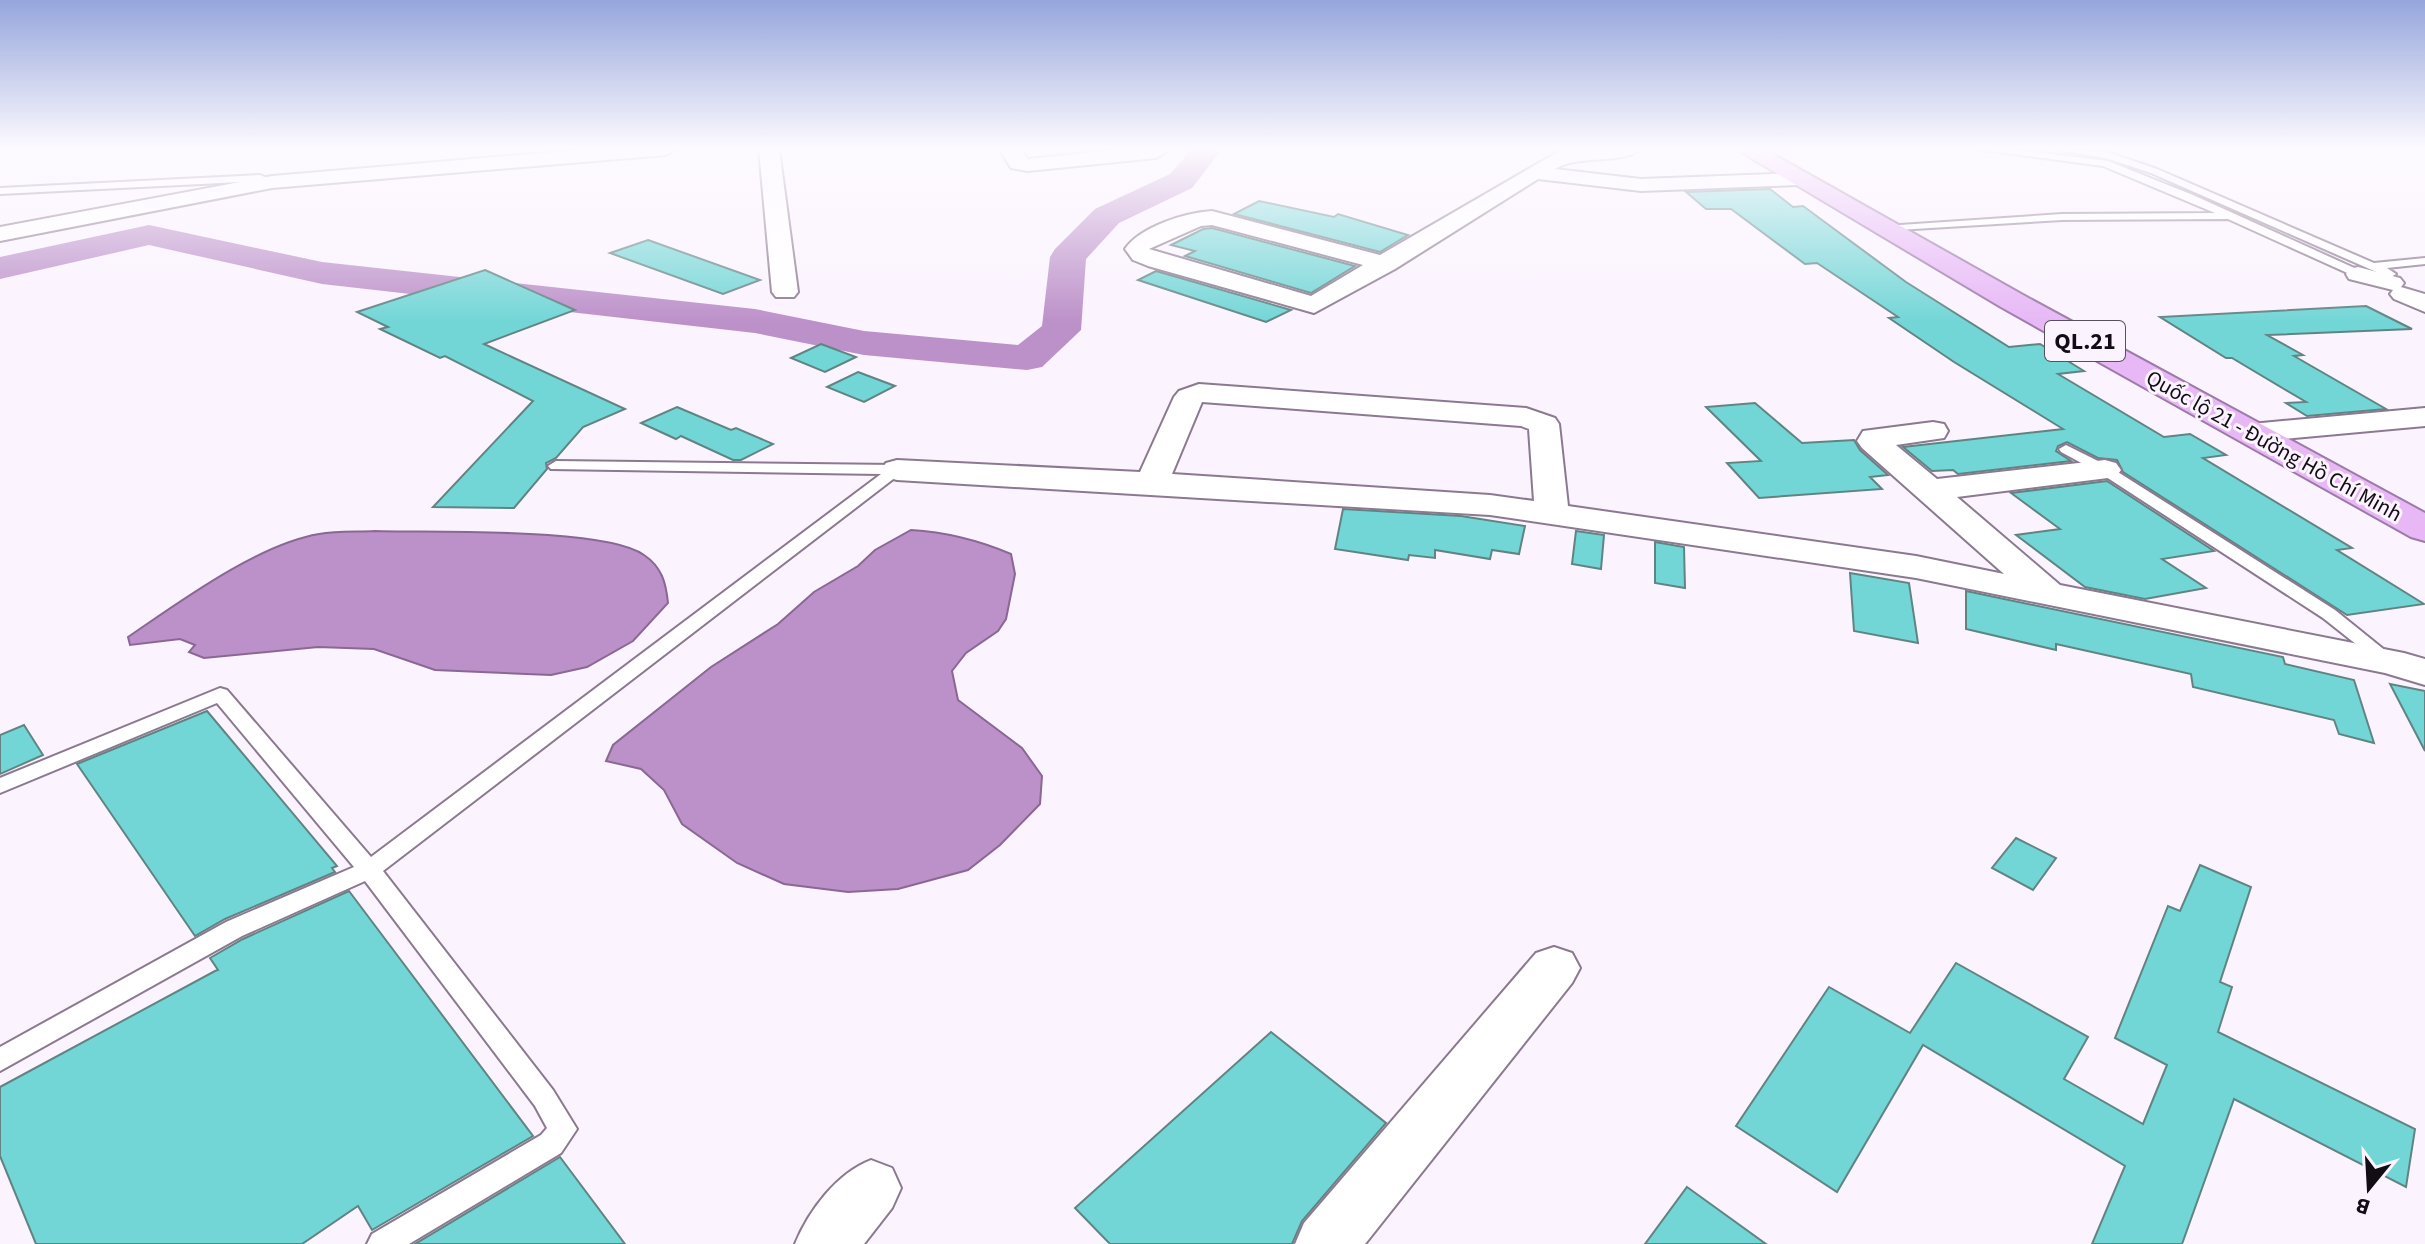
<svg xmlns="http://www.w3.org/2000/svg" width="2425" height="1244" font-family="'Source Sans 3',sans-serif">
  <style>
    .water { fill: #bc90c9; stroke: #896893; stroke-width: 2 }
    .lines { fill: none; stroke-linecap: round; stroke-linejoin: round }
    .river { fill: #bc90c9; fill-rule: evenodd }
    .building { fill: #72d6d6; stroke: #618483; stroke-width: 2 }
    .lane-casing { stroke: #8b7990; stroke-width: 4 }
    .street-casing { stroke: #8b7990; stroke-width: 4 }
    .highway-casing { stroke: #9c7ba7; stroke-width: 4 }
    .lane { fill: #fff; fill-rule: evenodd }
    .street { fill: #fff; fill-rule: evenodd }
    .highway { fill: #e7b7f6; fill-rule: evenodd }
    .labels { text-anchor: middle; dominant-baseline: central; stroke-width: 6; stroke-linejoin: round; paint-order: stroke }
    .far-street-label { font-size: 22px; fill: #120c14; stroke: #fbf3fe }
    .shield { fill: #fbf3fe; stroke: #58515a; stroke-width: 2 }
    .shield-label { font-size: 24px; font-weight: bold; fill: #120c14 }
  </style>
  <rect width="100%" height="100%" fill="#fbf3fe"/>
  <g class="water">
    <path d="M911 530C947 532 978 540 1011 554L1015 574 1006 619 998 631 966 653 952 671 958 700 1022 748 1042 776 1040 804 1000 845 968 870 898 889 848 892 784 884 737 863 682 824 664 790 641 769 606 761 613 745 711 667 778 624 814 592 858 566 875 550Z"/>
    <path d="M375 531C430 533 605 527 644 555 662 567 666 583 668 603L633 641 587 667 551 675 435 670 374 649 318 647 204 658 189 652 195 645 180 639 130 645 128 637C178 603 258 544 319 534 337 531 356 532 375 531Z"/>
  </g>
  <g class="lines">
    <path class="river" d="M1192 149H1222L1192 188 1119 223 1086 259 1081 330 1042 367 1027 370 864 355 755 333 322 284 149 245 0 279V257L149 225 322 262 755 309 864 331 1018 345 1042 326 1050 257 1055 249 1095 209 1170 174Z"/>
  </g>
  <g class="building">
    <path d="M1770 189 1793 207 1803 206 1906 282 2009 347 2040 344 2084 371 2058 374 2164 437 2190 434 2226 455 2203 458 2352 548 2337 550 2424 604 2347 615 2123 472 2117 460 2098 458 2067 442 2058 446 2056 451 2071 461 1958 474 1953 470 1932 471 1903 447 2063 429 1954 362 1889 318 1898 317 1817 263 1805 264 1731 209H1706L1686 192Z"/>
    <path d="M1259 201 1334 217 1338 214 1408 235 1380 252 1234 214Z"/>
    <path d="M1212 228 1355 266 1311 293 1185 256 1195 251 1171 245 1203 229Z"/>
    <path d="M648 240 760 280 723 294 610 253Z"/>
    <path d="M485 270 575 310 484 344 625 409 583 427 556 458 546 463 547 469 514 508 433 507 533 401 445 356 440 358 380 329 388 327 357 312Z"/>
    <path d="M1156 271 1291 310 1266 322 1138 280Z"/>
    <path d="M2366 306 2412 329 2267 335 2303 355 2294 356 2386 409 2307 416 2286 403 2306 402 2232 358H2226L2160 317Z"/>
    <path d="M821 344 856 357 825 372 791 358Z"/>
    <path d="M858 372 895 386 864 402 827 387Z"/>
    <path d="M1755 403 1802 443 1854 440 1860 450 1888 475 1870 477 1882 489 1759 498 1727 463 1761 461 1706 407Z"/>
    <path d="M677 407 731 430 736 428 773 444 741 460H733L681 436 676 439 641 423Z"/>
    <path d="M2107 481 2214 551 2162 559 2206 588 2145 599 2085 587 2016 535 2060 529 2011 493Z"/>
    <path d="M1343 509 1461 516 1525 526 1519 554 1492 550 1490 559 1435 550V558L1409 555 1408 560 1335 549Z"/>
    <path d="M1576 531 1604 535 1601 569 1572 564Z"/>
    <path d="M1655 542 1684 547 1685 588 1655 583Z"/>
    <path d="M1850 573 1909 583 1918 643 1854 631Z"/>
    <path d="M1966 591 2283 657 2285 664 2354 680 2374 743 2339 734 2334 720 2193 687 2191 674 2056 644V650L1966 629Z"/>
    <path d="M2390 684 2425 691V751Z"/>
    <path d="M207 711 337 866 332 868 335 872 225 919 195 936 77 764Z"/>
    <path d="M24 725 43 755 0 774V735Z"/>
    <path d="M2016 838 2056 858 2033 890 1992 868Z"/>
    <path d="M2200 865 2251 887 2220 982 2232 987 2218 1032 2415 1129 2406 1187 2234 1099 2182 1244H2092L2125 1166 1923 1045 1837 1192 1736 1126 1829 987 1910 1033 1956 963 2088 1037 2064 1079 2143 1124 2167 1065 2115 1038 2168 906 2180 911Z"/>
    <path d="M349 891 533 1136 372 1230 358 1206 302 1244H36L0 1156V1087L215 971 218 970 210 958 243 939Z"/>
    <path d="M1271 1032 1386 1123 1302 1221 1292 1244H1110L1075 1208Z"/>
    <path d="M560 1157 625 1244H415Z"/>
    <path d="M1687 1187 1766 1244H1645Z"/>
  </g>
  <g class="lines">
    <g class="lane-casing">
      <g id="lane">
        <path d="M1976 149H2009L2108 161 2193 195 2361 271 2381 274 2151 173 2106 158 2052 149 2107 152 2157 169 2374 263 2425 258V264L2387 268 2396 274 2382 282 2354 276 2228 219 2062 220 1881 231V227L1885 226 2062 214 2215 213 2103 166Z"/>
        <path d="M260 175 277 182 272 185 259 181 0 194V188Z"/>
        <path d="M2066 445 2110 467 2335 610 2397 660 2395 664H2381L2323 618 2100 473 2061 452 2059 449Z"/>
        <path d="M556 461 897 465 905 470 383 871 553 1090 577 1129 561 1153 409 1244H367L372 1234 541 1135 547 1128 535 1106 365 881 242 936 0 1071V1047L226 922 354 867 217 703 0 793V778L220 688 227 690 371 857 881 474 551 469 548 466Z"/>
      </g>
    </g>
    <g class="street-casing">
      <g id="street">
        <path d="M591 149H676L666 155 272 188 0 241V227L272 176Z"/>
        <path d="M759 149H779L798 292 794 297H776L772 292Z"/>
        <path d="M999 149H1019L1028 159 1123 149H1164L1166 152 1156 158 1028 171 1011 168Z"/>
        <path d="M1563 149H1640C1623 165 1579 154 1555 169L1641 179 1799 173 1810 179 1799 185 1641 191 1538 179 1395 269 1314 313 1148 266 1133 260 1125 249C1141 226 1185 213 1212 211L1380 255ZM1212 225 1363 265 1311 296 1149 249 1201 226Z"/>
        <path d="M2358 267 2400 278 2404 283 2401 287 2425 294V312L2394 299 2390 294 2393 290 2349 279 2346 274 2349 269Z"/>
        <path d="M1199 384 1526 408 1555 418 1559 424 1568 506 1916 556 2004 574 1862 448 1857 441 1863 431 1933 422 1944 424 1948 431 1944 438 1896 445 1937 479 2105 460 2116 463 2121 470 2116 477 1957 497 2060 585 2404 653 2425 659V685L2385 673 1916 578 1490 515 897 480 886 477 881 470 886 463 897 460 1140 472 1174 397 1179 391ZM1202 402 1521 426 1529 429 1534 501 1490 495 1172 474Z"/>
        <path d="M2425 408V426L2251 442 2240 440 2236 433 2240 426 2251 424Z"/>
        <path d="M1554 947 1572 953 1580 968 1572 983 1365 1244H1295L1304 1223 1536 953Z"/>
        <path d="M871 1160 892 1168 901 1188 892 1208 864 1244H795C809 1210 837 1173 871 1160Z"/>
      </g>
    </g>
    <g class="highway-casing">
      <path id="highway" d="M1736 149H1764L2023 295 2425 513V541L2411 537 2001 307Z"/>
    </g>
    <use href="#lane" class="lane"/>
    <use href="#street" class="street"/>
    <use href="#highway" class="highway"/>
  </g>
  <linearGradient id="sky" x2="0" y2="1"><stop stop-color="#96a6dc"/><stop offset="0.46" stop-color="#fdfaff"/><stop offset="1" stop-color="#fdfaff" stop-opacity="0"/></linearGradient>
  <rect width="2425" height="323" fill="url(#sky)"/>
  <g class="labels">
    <g class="far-street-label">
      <text transform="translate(2274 446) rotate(29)">Quốc lộ 21 - Đường Hồ Chí Minh</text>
    </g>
    <rect class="shield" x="2045" y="321" width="80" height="40" rx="6"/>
    <g class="shield-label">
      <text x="2085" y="341">QL.21</text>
    </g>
  </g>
  <g transform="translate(2369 1188) rotate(198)" stroke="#fbf3fe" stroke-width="6" paint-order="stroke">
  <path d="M0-6L14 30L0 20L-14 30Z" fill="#120c14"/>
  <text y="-12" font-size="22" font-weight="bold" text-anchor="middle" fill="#120c14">B</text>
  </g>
</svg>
